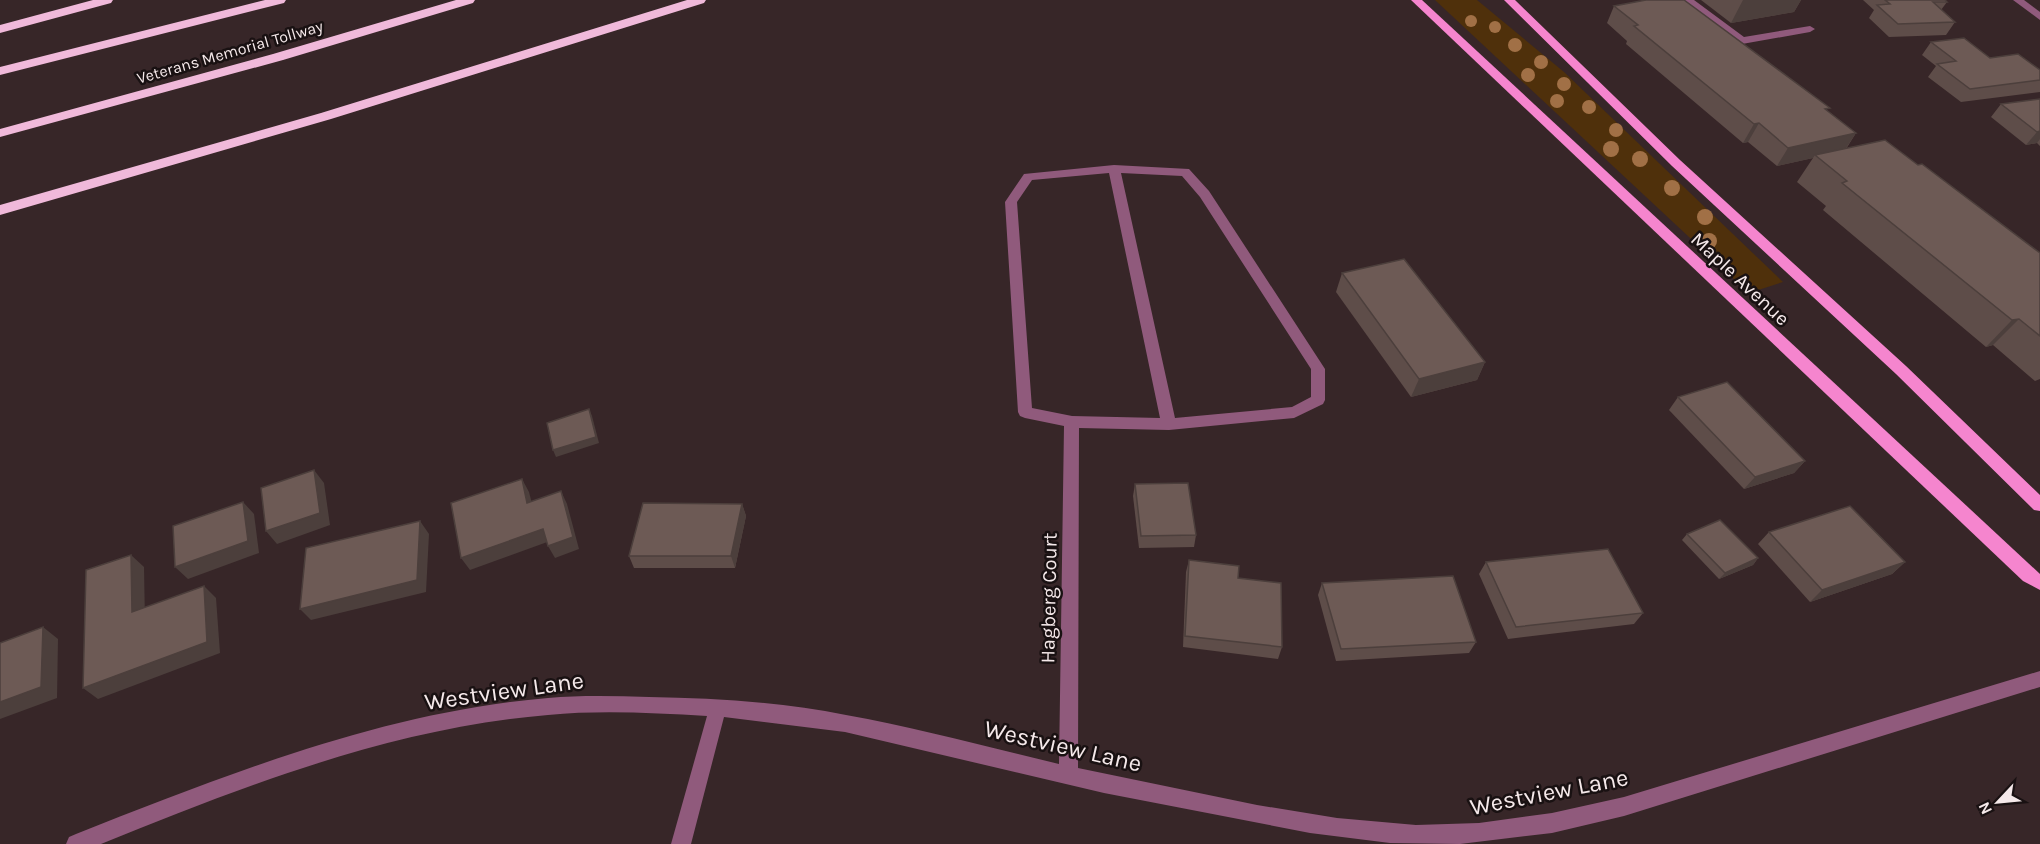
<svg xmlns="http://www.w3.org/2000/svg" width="2040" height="844" font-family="Karla,sans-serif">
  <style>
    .green { fill: #4f300b }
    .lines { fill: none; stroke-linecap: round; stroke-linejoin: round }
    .minor { fill: #905a7c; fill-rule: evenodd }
    .major { fill: #f585ce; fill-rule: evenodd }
    .highway { fill: #f0b9da; fill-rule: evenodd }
    .tree { fill: #a17046 }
    .wall { fill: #5e4d49 }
    .shaded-wall { fill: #4c3f3c }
    .building { fill: #6d5a55; stroke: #4c3f3c; stroke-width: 1.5 }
    .labels { text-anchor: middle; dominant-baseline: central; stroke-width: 5; stroke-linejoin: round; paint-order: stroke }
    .far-street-label { font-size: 16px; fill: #f5e9ea; stroke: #191112 }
    .street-label { font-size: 20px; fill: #f5e9ea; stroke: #191112 }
    .near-street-label { font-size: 24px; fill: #f5e9ea; stroke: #191112 }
  </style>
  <rect width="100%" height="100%" fill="#372628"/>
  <path class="green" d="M1435 0H1477L1564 72 1783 282 1749 293Z"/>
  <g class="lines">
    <g class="minor">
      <path d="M1682 0H1694L1744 37 1810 26 1815 29 1810 32 1742 44Z"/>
      <path d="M2013 0H2024L2040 12V20Z"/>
      <path d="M1114 165 1189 169 1209 191 1325 369V400L1323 404 1294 418 1169 430 1079 428 1078 768 1257 805 1337 818 1416 825 1479 823 1552 813 1624 797 2040 671V687L1624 816 1552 833 1460 844 1390 843 1310 833 1104 793 845 732 724 717 691 844H671L707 716C654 713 600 710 548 715 392 728 244 786 101 844H66L69 837 76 834C228 774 384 712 548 698 581 695 615 696 649 697 715 698 781 702 846 715 918 728 988 747 1059 764L1064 426 1025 418 1020 416 1018 412 1005 202 1024 174ZM1109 173 1160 418 1072 416 1032 408 1017 202 1032 180ZM1121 173 1182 176 1200 197 1311 369V397L1292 407 1175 418Z"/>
    </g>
    <g class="major">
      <path d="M1411 0H1422L2040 574V590L2023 581Z"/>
      <path d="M1504 0H1515L1680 160 1906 366 2040 495V511L2034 510 1896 374 1672 166Z"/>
    </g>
    <g class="highway">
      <path d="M93 0H113L111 3 0 33V25Z"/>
      <path d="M265 0H286L284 3 0 75V67Z"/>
      <path d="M456 0H475L473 3 283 60 0 137V129L273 54Z"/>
      <path d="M687 0H706L704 3 331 119 0 215V205L321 113Z"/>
    </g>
  </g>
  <g class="tree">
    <circle cx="1471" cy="21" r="6"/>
    <circle cx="1495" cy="27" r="6"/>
    <circle cx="1515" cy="45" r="7"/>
    <circle cx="1541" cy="62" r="7"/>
    <circle cx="1528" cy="75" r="7"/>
    <circle cx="1564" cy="84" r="7"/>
    <circle cx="1557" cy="101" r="7"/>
    <circle cx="1589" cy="107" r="7"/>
    <circle cx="1616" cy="130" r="7"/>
    <circle cx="1611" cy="149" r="8"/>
    <circle cx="1640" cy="159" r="8"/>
    <circle cx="1672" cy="188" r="8"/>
    <circle cx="1705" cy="217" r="8"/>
    <circle cx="1709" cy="241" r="8"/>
  </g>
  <g class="wall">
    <path d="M1701 0H1801L1794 12 1731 23Z"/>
    <path d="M1863 0H1945L1947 2 1941 10 1955 22 1946 35 1889 37 1869 18 1874 10Z"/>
    <path d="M1614 6 1828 111 1856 133 1846 149 1918 165 2040 253V379L2035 381 1993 345 1986 347 1823 210 1826 206 1797 182 1813 158 1777 166 1748 142 1743 143 1626 44 1627 41 1607 23Z"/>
    <path d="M1931 42 2040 70V92L1961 102 1928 77 1936 66 1922 55Z"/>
    <path d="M2040 99V146L2037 143 2026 145 1991 117 2001 104Z"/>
    <path d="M1342 273 1485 362 1477 380 1411 397 1336 292Z"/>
    <path d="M1678 397 1805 461 1794 473 1744 489 1669 410Z"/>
    <path d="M1135 484 1196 535 1194 547 1139 548 1133 496Z"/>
    <path d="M742 504 746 516 735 568H634L629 556Z"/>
    <path d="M1769 532 1905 562 1892 574 1810 602 1758 544Z"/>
    <path d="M1687 534 1758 558 1753 565 1719 579 1682 540Z"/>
    <path d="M1189 560 1282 647 1278 659 1183 647 1186 572Z"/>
    <path d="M1486 562 1643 613 1634 624 1508 639 1479 574Z"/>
    <path d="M1322 583 1476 642 1469 653 1336 661 1318 595Z"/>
  </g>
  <g class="shaded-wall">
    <path d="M1743 0H1801L1794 12 1731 23Z"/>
    <path d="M1759 123 1748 142 1743 143 1754 124Z"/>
    <path d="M2040 131V139L2037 143 2026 145 2037 132Z"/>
    <path d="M1856 133 1844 151 1815 155 1813 158 1777 166 1788 148Z"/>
    <path d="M2019 319 1993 345 1986 347 2012 320Z"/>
    <path d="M1485 362 1477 380 1411 397 1419 379Z"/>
    <path d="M589 409 592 416 599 443 556 457 553 450Z"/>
    <path d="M1805 461 1794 473 1744 489 1755 477Z"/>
    <path d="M314 470 324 483 330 525 277 544 266 531Z"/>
    <path d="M522 479 529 492 535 515 527 503Z"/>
    <path d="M561 491 567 504 579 549 555 558 548 546Z"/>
    <path d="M243 502 254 514 259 553 188 579 175 567Z"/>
    <path d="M742 504 746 516 735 568 731 556Z"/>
    <path d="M420 521 429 534 426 592 311 620 300 609Z"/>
    <path d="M543 529 550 541 470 570 461 558Z"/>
    <path d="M131 555 144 567 145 623 132 612Z"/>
    <path d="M1758 558 1753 565 1719 579 1725 573Z"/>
    <path d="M1905 562 1892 574 1810 602 1822 590Z"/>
    <path d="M204 586 216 598 220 653 98 699 83 688Z"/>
    <path d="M43 627 58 639 57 698 0 719V702Z"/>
  </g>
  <g class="building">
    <path d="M1646 0H1684L1830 108 1825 109 1856 133 1788 148 1759 123 1754 124 1634 26 1638 25 1614 6Z"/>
    <path d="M1885 0H1945L1947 2H1933L1955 22 1898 24 1877 5 1890 4Z"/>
    <path d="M1964 38 1990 58 2018 54 2040 70V80L1970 89 1937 64 1956 61 1931 42Z"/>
    <path d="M2040 99V131L2037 132 2001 104Z"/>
    <path d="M1885 140 1918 165 1922 164 2040 253V336L2019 319 2012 320 1842 183 1847 181 1815 155Z"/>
    <path d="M1404 259 1485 362 1419 379 1342 273Z"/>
    <path d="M1727 382 1805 461 1755 477 1678 397Z"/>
    <path d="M589 409 596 437 553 450 547 423Z"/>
    <path d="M314 470 320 513 266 531 261 488Z"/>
    <path d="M522 479 527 503 561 491 573 537 548 546 543 529 461 558 451 503Z"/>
    <path d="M1188 483 1196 535 1141 536 1135 484Z"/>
    <path d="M243 502 248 541 175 567 173 526Z"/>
    <path d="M643 503 742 504 731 556H629Z"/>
    <path d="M1850 506 1905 562 1822 590 1769 532Z"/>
    <path d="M1720 520 1758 558 1725 573 1687 534Z"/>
    <path d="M420 521 417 580 300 609 306 548Z"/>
    <path d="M1608 549 1643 613 1516 627 1486 562Z"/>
    <path d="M131 555 132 612 204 586 207 642 83 688 86 570Z"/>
    <path d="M1189 560 1239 566 1238 578 1281 583 1282 647 1185 636Z"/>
    <path d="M1453 576 1476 642 1341 649 1322 583Z"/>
    <path d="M43 627 41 687 0 702V643Z"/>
  </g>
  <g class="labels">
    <g class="far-street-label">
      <text transform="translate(230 52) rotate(-16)">Veterans Memorial Tollway</text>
    </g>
    <g class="street-label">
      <text transform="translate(1740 279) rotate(43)">Maple Avenue</text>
      <text transform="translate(1049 598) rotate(-89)">Hagberg Court</text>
    </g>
    <g class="near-street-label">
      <text transform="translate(504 691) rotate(-8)">Westview Lane</text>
      <text transform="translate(1063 746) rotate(13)">Westview Lane</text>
      <text transform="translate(1549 792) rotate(-11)">Westview Lane</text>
    </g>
  </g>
  <g transform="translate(1998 802) rotate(244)" stroke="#191112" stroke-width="4.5" paint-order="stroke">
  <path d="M0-4.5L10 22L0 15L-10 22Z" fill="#f5e9ea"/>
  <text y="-9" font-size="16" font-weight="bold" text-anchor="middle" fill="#f5e9ea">N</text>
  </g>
</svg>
